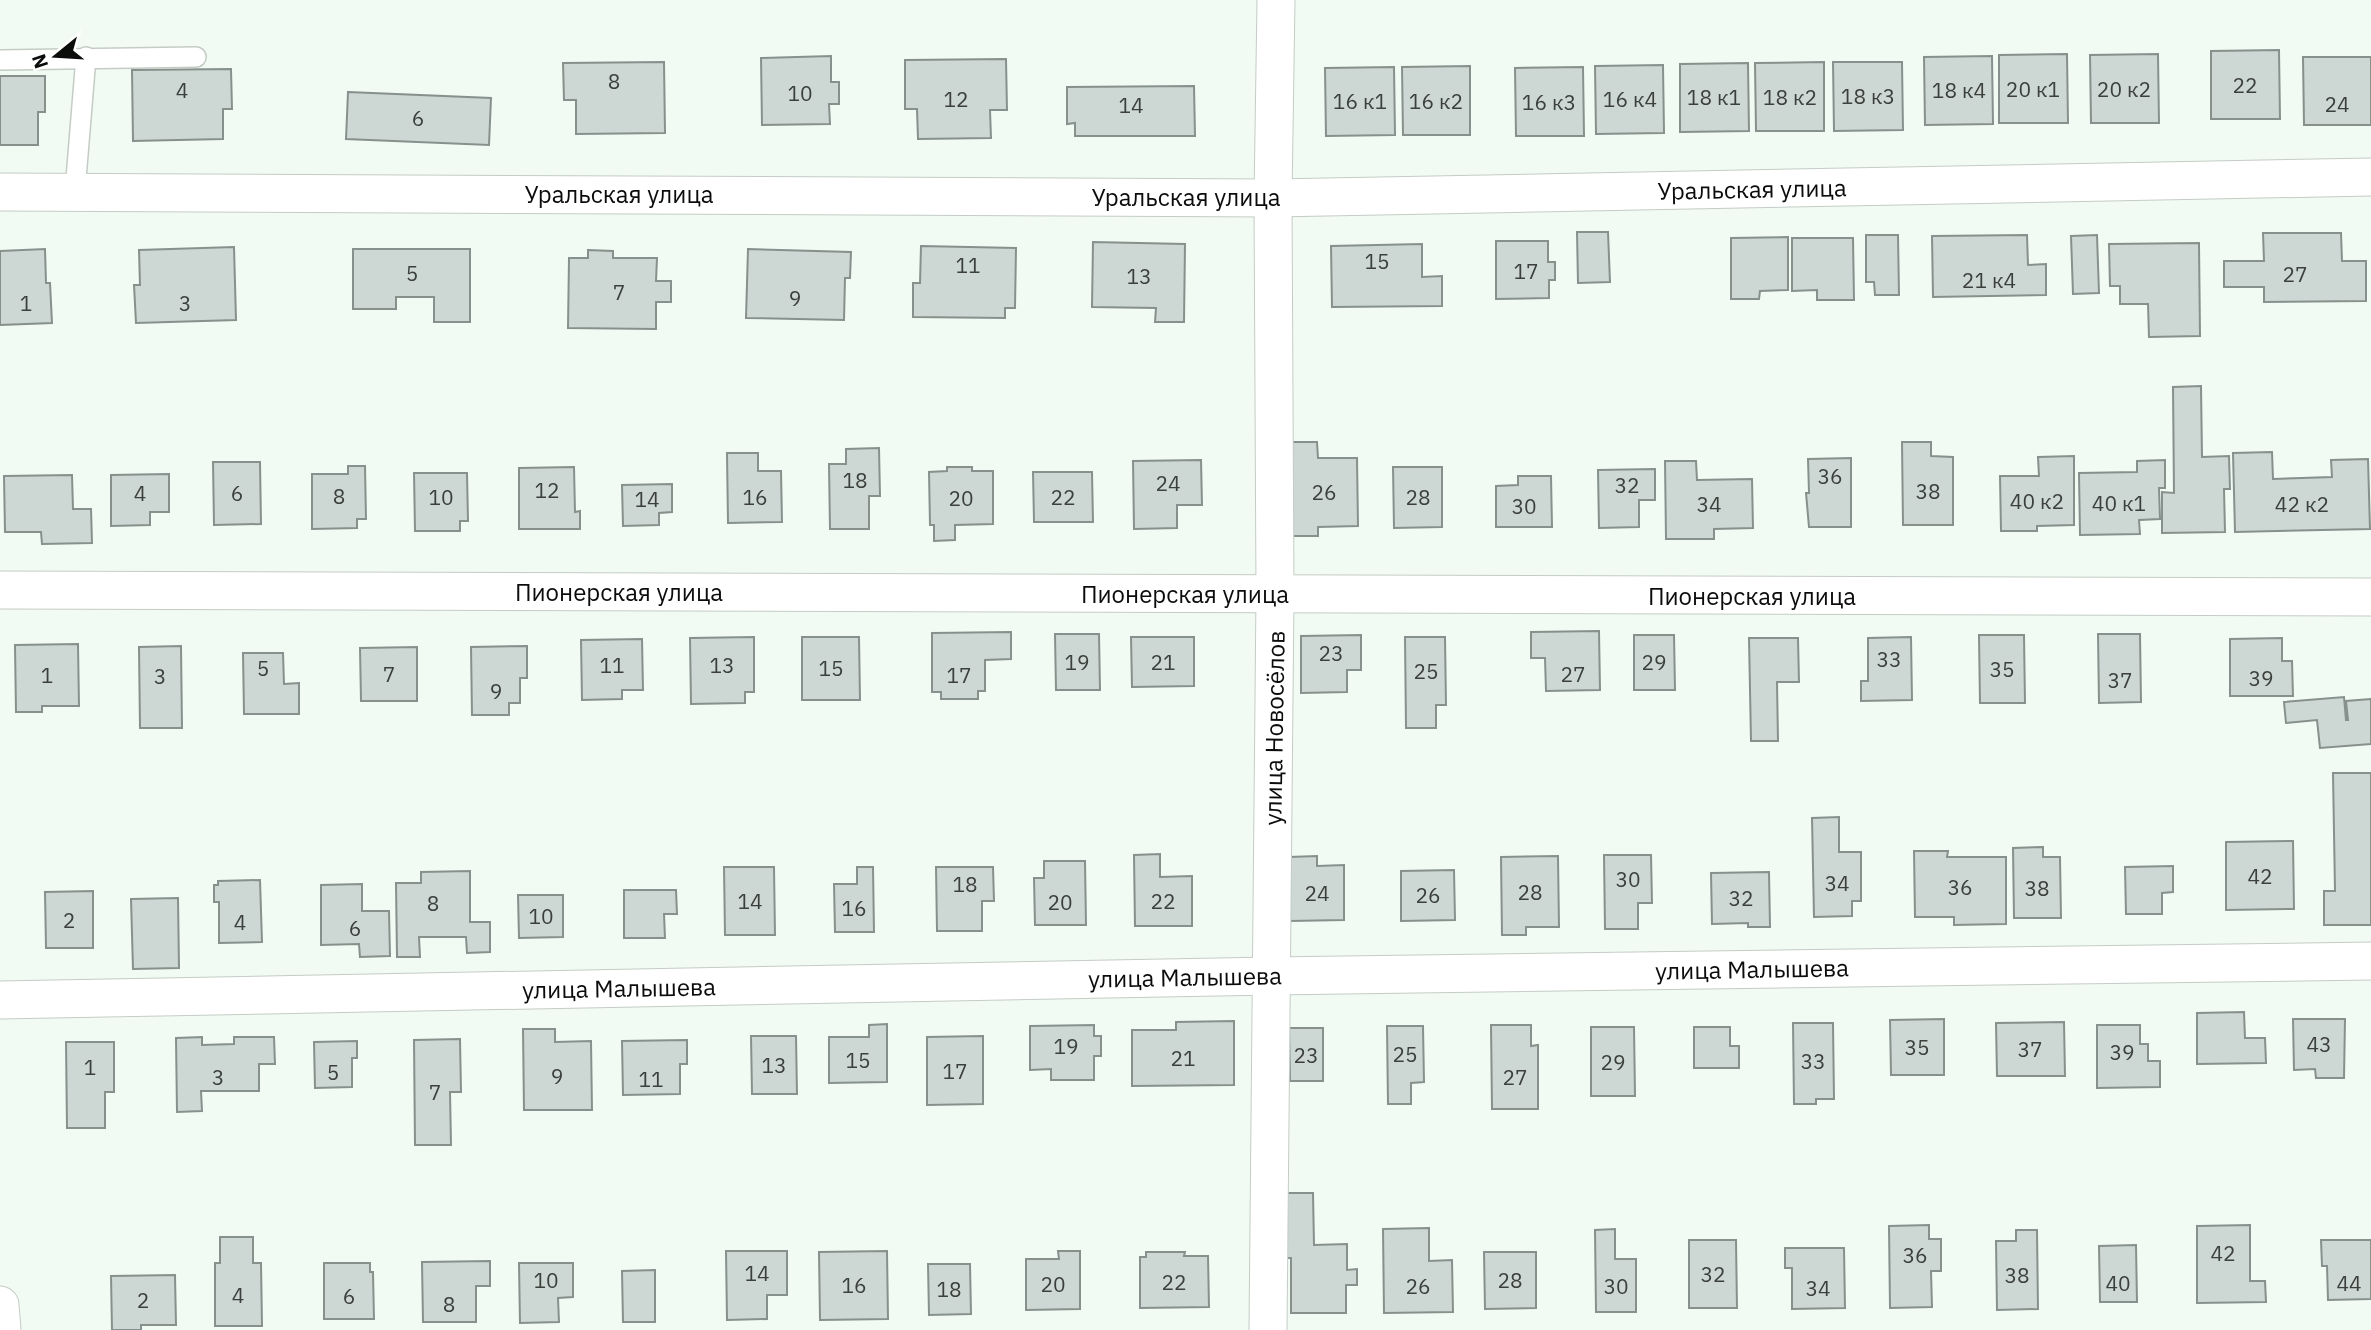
<svg xmlns="http://www.w3.org/2000/svg" width="2371" height="1330" font-family="'IBM Plex Sans',sans-serif">
  <style>
    .building { fill: #cdd8d4; stroke: #86908d; stroke-width: 2 }
    .lines { fill: none; stroke-linecap: round; stroke-linejoin: round }
    .lane-casing { stroke: #c4ccc5; stroke-width: 22 }
    .street-casing { stroke: #c4ccc5; stroke-width: 39 }
    .lane { stroke: #fff; stroke-width: 19 }
    .street { stroke: #fff; stroke-width: 37 }
    .labels { text-anchor: middle; dominant-baseline: central; stroke-width: 5; stroke-linejoin: round; paint-order: stroke }
    .number-label { font-size: 21px; fill: #3c403d }
    .street-label { font-size: 24px; fill: #0b0d0b; stroke: #fff }
  </style>
  <rect width="100%" height="100%" fill="#f2fbf3"/>
  <g class="building">
    <path d="M2279 50 2280 119H2211V51Z"/>
    <path d="M2067 54 2068 123H1999V55Z"/>
    <path d="M2158 54 2159 123H2091L2090 55Z"/>
    <path d="M831 56V82H839V104H829L830 124 762 125 761 58Z"/>
    <path d="M1992 56 1993 124 1925 125 1924 57Z"/>
    <path d="M2303 57H2371V125H2304Z"/>
    <path d="M1006 59 1007 110H990L991 138 918 139 917 109H905V60Z"/>
    <path d="M664 62 665 133 576 134V100H564L563 63Z"/>
    <path d="M1824 62V131H1756L1755 63Z"/>
    <path d="M1833 62H1902L1903 130 1834 131Z"/>
    <path d="M1748 63 1749 131 1680 132V64Z"/>
    <path d="M1663 65 1664 133 1596 134 1595 66Z"/>
    <path d="M1470 66V135H1403L1402 67Z"/>
    <path d="M1394 67 1395 135 1326 136 1325 68Z"/>
    <path d="M1583 67 1584 136H1516L1515 68Z"/>
    <path d="M231 69 232 109H223V139L133 141 132 70Z"/>
    <path d="M0 76H45V112H38V145H0Z"/>
    <path d="M1194 86 1195 136H1075V123L1067 124V87Z"/>
    <path d="M348 92 491 98 489 145 346 139Z"/>
    <path d="M1577 232H1608L1610 282 1578 283Z"/>
    <path d="M2263 233H2341L2342 261H2366V301L2264 302V287H2224V261H2264Z"/>
    <path d="M1866 235H1898L1899 295H1875L1874 282H1866Z"/>
    <path d="M2027 235 2028 265 2046 264V295L1933 297 1932 236Z"/>
    <path d="M2097 235 2099 293 2073 294 2071 236Z"/>
    <path d="M1788 237V290L1760 291 1759 299H1731V238Z"/>
    <path d="M1792 238H1853L1854 300H1817V290L1792 291Z"/>
    <path d="M1496 241H1548V262H1555V280H1549V298L1496 299Z"/>
    <path d="M1093 242 1185 244 1184 322H1155L1156 308 1092 307Z"/>
    <path d="M2199 243 2200 336 2149 337 2148 304H2120V286H2110L2109 244Z"/>
    <path d="M1422 244V277L1442 276V306L1332 307 1331 246Z"/>
    <path d="M921 246 1016 248 1015 308H1005V318L913 317V283H920Z"/>
    <path d="M234 247 236 320 136 323 134 285H140L139 250Z"/>
    <path d="M45 249 46 283H50L52 323 0 325V251Z"/>
    <path d="M353 249H470V322H434V297H396V309H353Z"/>
    <path d="M748 249 851 252 850 278H845L844 320 746 318Z"/>
    <path d="M588 250 613 251V258H657L656 281H671V302H656V329L568 328 569 258H588Z"/>
    <path d="M2201 386 2202 457 2229 456 2230 489H2224L2225 532 2162 533V492L2174 493 2173 387Z"/>
    <path d="M1290 442H1317L1318 458H1357L1358 526 1318 527V536H1291Z"/>
    <path d="M1902 442H1931V456L1953 457V525H1903Z"/>
    <path d="M879 448 880 496H869V529H830L829 464H846V449Z"/>
    <path d="M2272 452 2273 479 2332 477 2331 460 2368 459 2370 529 2235 532 2233 453Z"/>
    <path d="M727 453H758V471H781L782 522 728 523Z"/>
    <path d="M2074 456V525L2037 526V531H2001L2000 476H2039L2038 457Z"/>
    <path d="M1851 458V527H1809L1806 493H1809L1808 459Z"/>
    <path d="M1201 460 1202 505H1177V528L1134 529 1133 461Z"/>
    <path d="M2165 460V488H2159L2160 519 2139 520 2140 534 2080 535 2079 473 2137 472V461Z"/>
    <path d="M1665 461H1696L1697 480 1752 479 1753 528 1714 529V539H1666Z"/>
    <path d="M213 462H260L261 524 214 525Z"/>
    <path d="M348 466H365L366 519H357V528L312 529V474H348Z"/>
    <path d="M574 467 575 512 580 511V529H519V468Z"/>
    <path d="M947 467H972V471H993V524L955 525V540L934 541V525H930L929 472 947 471Z"/>
    <path d="M1393 467H1442V527L1394 528Z"/>
    <path d="M1655 469V500H1639V527L1599 528 1598 470Z"/>
    <path d="M1033 472H1092L1093 522H1034Z"/>
    <path d="M414 473H467L468 521H460V531H415Z"/>
    <path d="M169 474V512H150V525L111 526V475Z"/>
    <path d="M72 475 73 509H91L92 543 42 544 41 532H5L4 476Z"/>
    <path d="M1518 476H1551L1552 527H1496V486L1518 485Z"/>
    <path d="M672 484V512L659 513V525L623 526 622 485Z"/>
    <path d="M1599 631 1600 690 1546 691 1545 658H1531V632Z"/>
    <path d="M1011 632V659L985 660V691H978V699H941V692H932V633Z"/>
    <path d="M1055 634H1099L1100 690H1056Z"/>
    <path d="M2098 634H2140L2141 702 2099 703Z"/>
    <path d="M1361 635V670H1347V692L1301 693V636Z"/>
    <path d="M1634 635H1674L1675 690H1634Z"/>
    <path d="M1979 635H2024L2025 703H1980Z"/>
    <path d="M754 637V692H745V703L691 704 690 638Z"/>
    <path d="M802 637H859L860 700H802Z"/>
    <path d="M1131 637H1194V686L1132 687Z"/>
    <path d="M1405 637H1445L1446 705H1436V728H1406Z"/>
    <path d="M1911 637 1912 700 1861 701V681H1868V638Z"/>
    <path d="M1749 638H1798L1799 682H1777L1778 741H1751Z"/>
    <path d="M2282 638V661H2292L2293 696H2230V639Z"/>
    <path d="M642 639 643 690H622V699L582 700 581 640Z"/>
    <path d="M78 644 79 706H42V712H16L15 645Z"/>
    <path d="M181 646 182 728H140L139 647Z"/>
    <path d="M527 646V678H520V703H509V715H472L471 647Z"/>
    <path d="M417 647V701H361L360 648Z"/>
    <path d="M243 653H283L284 684 299 683V714H244Z"/>
    <path d="M2344 697 2346 720H2348L2346 701 2371 699V744L2320 748 2317 720 2286 723 2284 702Z"/>
    <path d="M2333 773H2371V925H2324V891H2335Z"/>
    <path d="M1839 817V852H1861V901H1852V916L1814 917 1812 818Z"/>
    <path d="M2293 841 2294 909 2226 910V842Z"/>
    <path d="M2043 847V857H2060L2061 918H2014L2013 848Z"/>
    <path d="M1914 851H1948L1947 857H2006V924L1954 925V917H1915Z"/>
    <path d="M1160 854V877L1192 876V926H1135L1134 855Z"/>
    <path d="M1604 855H1651L1652 903H1638V929H1605Z"/>
    <path d="M1317 856V866L1344 865V920L1290 921 1289 857Z"/>
    <path d="M1558 856 1559 927H1526V935H1502L1501 857Z"/>
    <path d="M1044 861H1085L1086 925H1035L1034 878H1044Z"/>
    <path d="M2173 866V892L2162 893V914H2126L2125 867Z"/>
    <path d="M724 867H774L775 935H725Z"/>
    <path d="M857 867H873L874 932H835L834 884H857Z"/>
    <path d="M936 867H993L994 901H982V931H937Z"/>
    <path d="M1454 870 1455 920 1401 921V871Z"/>
    <path d="M470 871V922H490V952L467 953 466 937H419L420 957H397L396 883H421V872Z"/>
    <path d="M1769 872 1770 927H1748V923L1712 924 1711 873Z"/>
    <path d="M260 880 262 942 219 943V902H214V885H218V881Z"/>
    <path d="M362 884V911H389L390 956 360 957 359 944 321 945V885Z"/>
    <path d="M624 890H676L677 914H664L665 938H624Z"/>
    <path d="M93 891V948H46L45 892Z"/>
    <path d="M518 895H563V937L519 938Z"/>
    <path d="M178 898 179 968 133 969 131 899Z"/>
    <path d="M2244 1012 2245 1038H2265L2266 1063 2197 1064V1013Z"/>
    <path d="M1944 1019V1075H1891L1890 1020Z"/>
    <path d="M2293 1019H2345L2344 1078H2316L2315 1069 2294 1070Z"/>
    <path d="M1234 1021V1085L1132 1086V1030H1176V1022Z"/>
    <path d="M2064 1022 2065 1076H1997L1996 1023Z"/>
    <path d="M1793 1023H1833L1834 1099H1816V1104H1794Z"/>
    <path d="M887 1024V1082L829 1083V1037H869V1025Z"/>
    <path d="M1094 1025V1036H1101V1056H1094V1080H1051V1069L1030 1070V1026Z"/>
    <path d="M1491 1025H1531V1046L1538 1045V1109H1492Z"/>
    <path d="M2097 1025H2140V1044H2148V1061H2160V1087L2097 1088Z"/>
    <path d="M1387 1026H1423L1424 1082 1411 1083V1104H1388Z"/>
    <path d="M1591 1027H1634L1635 1096H1591Z"/>
    <path d="M1694 1027H1730V1046H1739V1068H1694Z"/>
    <path d="M1289 1028H1323V1081H1290Z"/>
    <path d="M523 1029H555V1042L591 1041 592 1110H524Z"/>
    <path d="M751 1036H796L797 1094H752Z"/>
    <path d="M983 1036V1104L927 1105V1037Z"/>
    <path d="M202 1037V1045L234 1044V1037H274L275 1064H259V1091H201L202 1111 177 1112 176 1038Z"/>
    <path d="M460 1039 461 1092H450L451 1145H415L414 1040Z"/>
    <path d="M687 1040V1064H680V1094L623 1095 622 1041Z"/>
    <path d="M357 1041V1058H352V1087L315 1088 314 1042Z"/>
    <path d="M66 1042H114V1092H105V1128H67Z"/>
    <path d="M1286 1193H1313L1314 1245 1347 1244V1270L1357 1269V1285H1346V1313H1291V1258H1287Z"/>
    <path d="M1929 1225V1239H1941V1271H1931L1932 1307 1890 1308 1889 1226Z"/>
    <path d="M2250 1225V1281H2265L2266 1302 2197 1303V1226Z"/>
    <path d="M1429 1228V1261L1452 1260 1453 1312 1384 1313 1383 1229Z"/>
    <path d="M1615 1229V1259H1636V1312H1596L1595 1230Z"/>
    <path d="M2016 1230H2037L2038 1309 1997 1310 1996 1241H2016Z"/>
    <path d="M220 1237H253V1263H261L262 1326H215V1263H220Z"/>
    <path d="M1689 1240H1736L1737 1308H1689Z"/>
    <path d="M2321 1240H2371V1299L2328 1300 2327 1266H2322Z"/>
    <path d="M2136 1245 2137 1302H2100L2099 1246Z"/>
    <path d="M1785 1248H1844L1845 1308 1792 1309V1268H1785Z"/>
    <path d="M726 1251H787V1295H767V1319L727 1320Z"/>
    <path d="M887 1251 888 1319 820 1320 819 1252Z"/>
    <path d="M1058 1251H1080V1309L1026 1310V1259H1059Z"/>
    <path d="M1146 1252H1185L1184 1256H1208L1209 1307 1140 1308V1257H1146Z"/>
    <path d="M1484 1252H1536V1308L1485 1309Z"/>
    <path d="M490 1261V1286H476V1322H423L422 1262Z"/>
    <path d="M324 1263H370V1272H373L374 1319H324Z"/>
    <path d="M519 1263H573V1297L558 1298 559 1322 520 1323Z"/>
    <path d="M928 1264H970L971 1314 929 1315Z"/>
    <path d="M655 1270V1322H623L622 1271Z"/>
    <path d="M175 1275 176 1325H141V1330H112L111 1276Z"/>
  </g>
  <g class="lines">
    <g class="lane-casing">
      <g id="lane">
        <path d="M0 60 196 57"/>
        <path d="M75 191 86 57"/>
      </g>
    </g>
    <g class="street-casing">
      <g id="street">
        <path d="M0 192 1273 198 2371 177"/>
        <path d="M0 590 2371 597"/>
        <path d="M0 1000 1271 976 2371 961"/>
        <path d="M0 1305 2 1330"/>
        <path d="M1268 1330 1275 594 1273 198 1276 0"/>
      </g>
    </g>
    <use href="#lane" class="lane"/>
    <use href="#street" class="street"/>
  </g>
  <g class="labels">
    <g class="number-label">
      <text x="614" y="81">8</text>
      <text x="2245" y="85">22</text>
      <text x="2033" y="89">20 к1</text>
      <text x="2124" y="89">20 к2</text>
      <text x="182" y="90">4</text>
      <text x="1959" y="90">18 к4</text>
      <text x="800" y="93">10</text>
      <text x="1868" y="96">18 к3</text>
      <text x="1714" y="97">18 к1</text>
      <text x="1790" y="97">18 к2</text>
      <text x="956" y="99">12</text>
      <text x="1630" y="99">16 к4</text>
      <text x="1360" y="101">16 к1</text>
      <text x="1436" y="101">16 к2</text>
      <text x="1549" y="102">16 к3</text>
      <text x="2337" y="104">24</text>
      <text x="1131" y="105">14</text>
      <text x="418" y="118">6</text>
      <text x="1377" y="261">15</text>
      <text x="968" y="265">11</text>
      <text x="1526" y="271">17</text>
      <text x="412" y="273">5</text>
      <text x="2295" y="274">27</text>
      <text x="1139" y="276">13</text>
      <text x="1989" y="280">21 к4</text>
      <text x="619" y="292">7</text>
      <text x="795" y="298">9</text>
      <text x="26" y="303">1</text>
      <text x="185" y="303">3</text>
      <text x="1830" y="476">36</text>
      <text x="855" y="480">18</text>
      <text x="1168" y="483">24</text>
      <text x="1627" y="485">32</text>
      <text x="547" y="490">12</text>
      <text x="1928" y="491">38</text>
      <text x="1324" y="492">26</text>
      <text x="140" y="493">4</text>
      <text x="237" y="493">6</text>
      <text x="339" y="496">8</text>
      <text x="441" y="497">10</text>
      <text x="755" y="497">16</text>
      <text x="1063" y="497">22</text>
      <text x="1418" y="497">28</text>
      <text x="961" y="498">20</text>
      <text x="647" y="499">14</text>
      <text x="2037" y="501">40 к2</text>
      <text x="2119" y="503">40 к1</text>
      <text x="1709" y="504">34</text>
      <text x="2302" y="504">42 к2</text>
      <text x="1524" y="506">30</text>
      <text x="1331" y="653">23</text>
      <text x="1889" y="659">33</text>
      <text x="1077" y="662">19</text>
      <text x="1163" y="662">21</text>
      <text x="1654" y="662">29</text>
      <text x="612" y="665">11</text>
      <text x="722" y="665">13</text>
      <text x="263" y="668">5</text>
      <text x="831" y="668">15</text>
      <text x="2002" y="669">35</text>
      <text x="1426" y="671">25</text>
      <text x="389" y="674">7</text>
      <text x="1573" y="674">27</text>
      <text x="47" y="675">1</text>
      <text x="959" y="675">17</text>
      <text x="160" y="676">3</text>
      <text x="2261" y="678">39</text>
      <text x="2120" y="680">37</text>
      <text x="496" y="691">9</text>
      <text x="2260" y="876">42</text>
      <text x="1628" y="879">30</text>
      <text x="1837" y="883">34</text>
      <text x="965" y="884">18</text>
      <text x="1960" y="887">36</text>
      <text x="2037" y="888">38</text>
      <text x="1530" y="892">28</text>
      <text x="1317" y="893">24</text>
      <text x="1428" y="895">26</text>
      <text x="1741" y="898">32</text>
      <text x="750" y="901">14</text>
      <text x="1163" y="901">22</text>
      <text x="1060" y="902">20</text>
      <text x="433" y="903">8</text>
      <text x="854" y="908">16</text>
      <text x="541" y="916">10</text>
      <text x="69" y="920">2</text>
      <text x="240" y="922">4</text>
      <text x="355" y="928">6</text>
      <text x="2319" y="1044">43</text>
      <text x="1066" y="1046">19</text>
      <text x="1917" y="1047">35</text>
      <text x="2030" y="1049">37</text>
      <text x="2122" y="1052">39</text>
      <text x="1405" y="1054">25</text>
      <text x="1306" y="1055">23</text>
      <text x="1183" y="1058">21</text>
      <text x="858" y="1060">15</text>
      <text x="1813" y="1061">33</text>
      <text x="1613" y="1062">29</text>
      <text x="774" y="1065">13</text>
      <text x="90" y="1067">1</text>
      <text x="955" y="1071">17</text>
      <text x="333" y="1072">5</text>
      <text x="557" y="1076">9</text>
      <text x="218" y="1077">3</text>
      <text x="1515" y="1077">27</text>
      <text x="651" y="1079">11</text>
      <text x="435" y="1092">7</text>
      <text x="2223" y="1253">42</text>
      <text x="1915" y="1255">36</text>
      <text x="757" y="1273">14</text>
      <text x="1713" y="1274">32</text>
      <text x="2017" y="1275">38</text>
      <text x="546" y="1280">10</text>
      <text x="1510" y="1280">28</text>
      <text x="1174" y="1282">22</text>
      <text x="2118" y="1283">40</text>
      <text x="2349" y="1283">44</text>
      <text x="1053" y="1284">20</text>
      <text x="854" y="1285">16</text>
      <text x="1418" y="1286">26</text>
      <text x="1616" y="1286">30</text>
      <text x="1818" y="1288">34</text>
      <text x="949" y="1289">18</text>
      <text x="238" y="1295">4</text>
      <text x="349" y="1296">6</text>
      <text x="143" y="1300">2</text>
      <text x="449" y="1304">8</text>
    </g>
    <g class="street-label">
      <text transform="translate(1752 189) rotate(-1)">Уральская улица</text>
      <text x="619" y="194">Уральская улица</text>
      <text x="1186" y="197">Уральская улица</text>
      <text x="619" y="592">Пионерская улица</text>
      <text x="1185" y="594">Пионерская улица</text>
      <text x="1752" y="596">Пионерская улица</text>
      <text transform="translate(1274 728) rotate(-89)">улица Новосёлов</text>
      <text transform="translate(1752 969) rotate(-1)">улица Малышева</text>
      <text transform="translate(1185 977) rotate(-1)">улица Малышева</text>
      <text transform="translate(619 988) rotate(-1)">улица Малышева</text>
    </g>
  </g>
  <g transform="translate(56 56) rotate(252)" stroke="#ffffff" stroke-width="5" paint-order="stroke">
  <path d="M0-5L12 26L0 18L-12 26Z" fill="#0b0d0b"/>
  <text y="-10" font-size="19" font-weight="bold" text-anchor="middle" fill="#0b0d0b">N</text>
  </g>
</svg>
